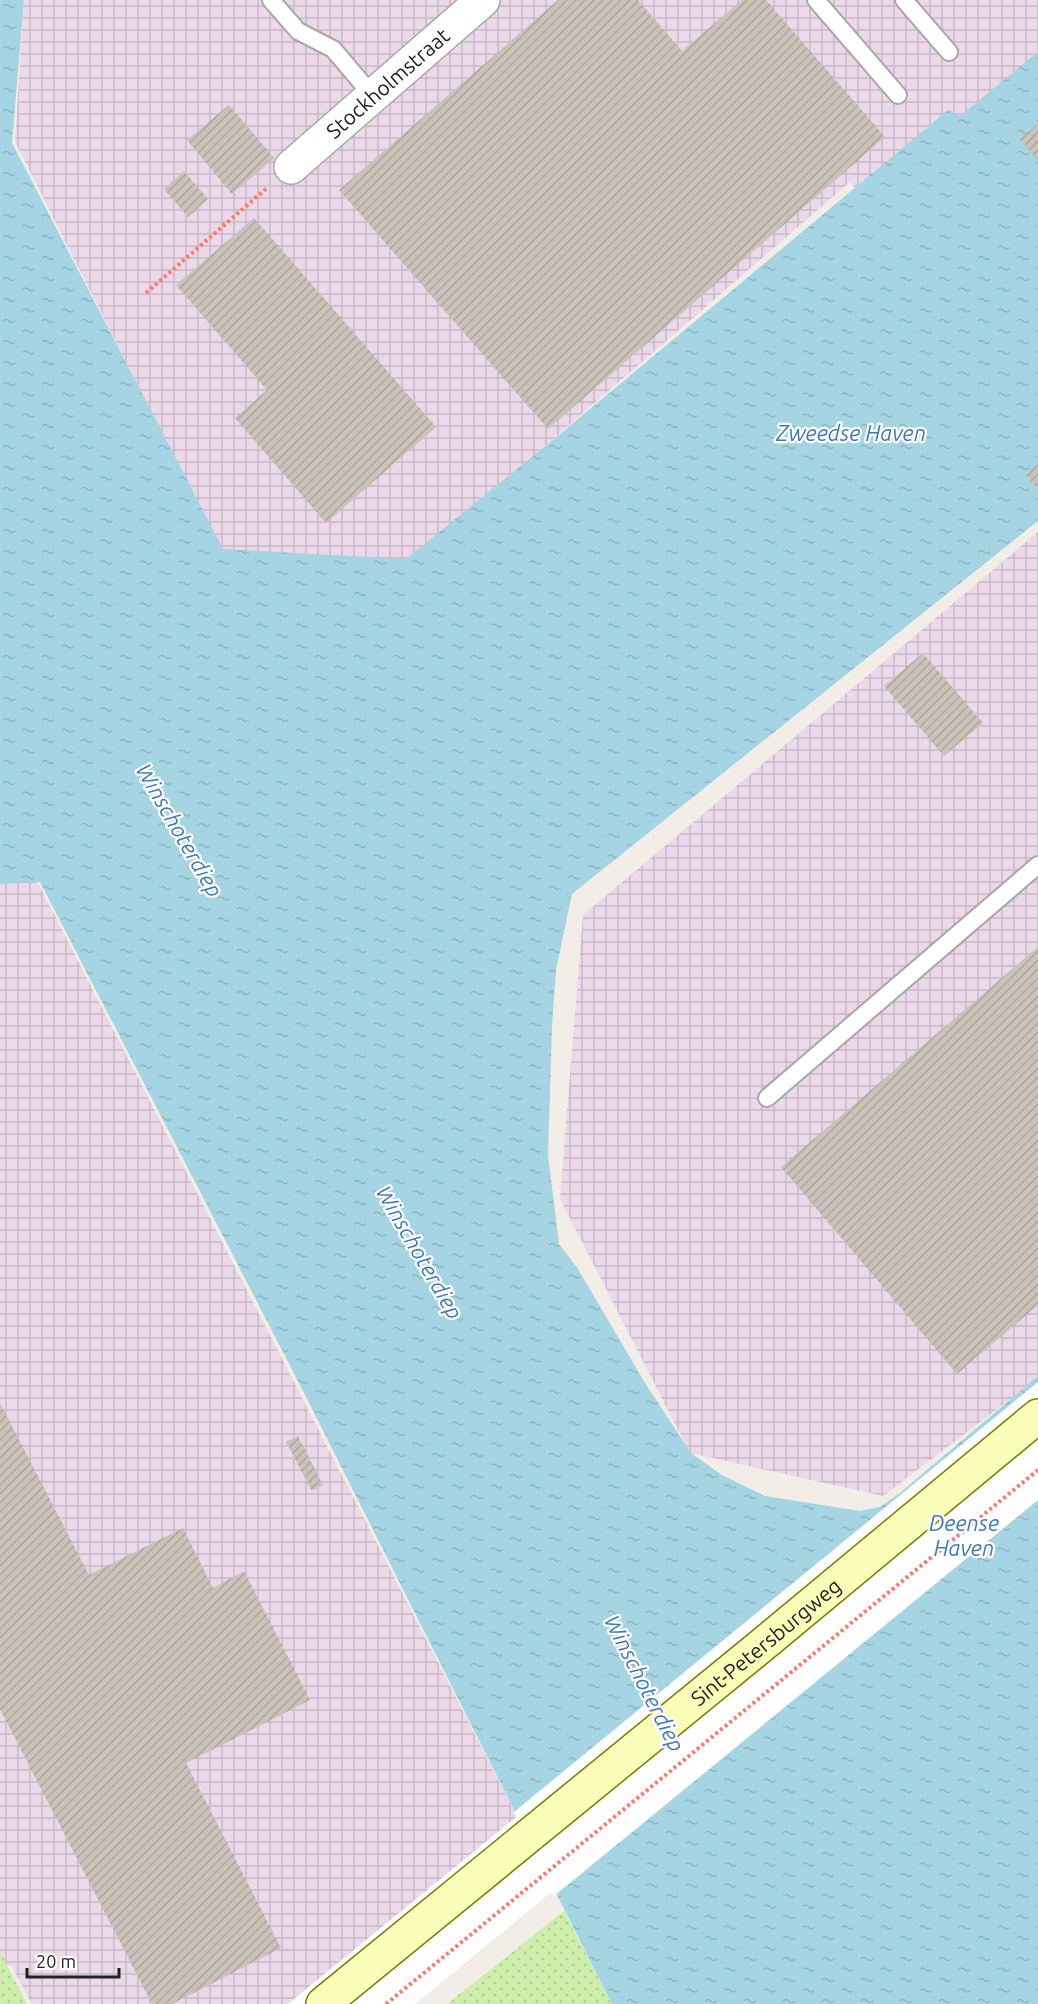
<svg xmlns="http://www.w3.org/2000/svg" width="1038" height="2004" font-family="Ubuntu,sans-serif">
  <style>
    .industrial { fill: url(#industrial-grid) }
    .grass { fill: url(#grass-dots) }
    .water { fill: url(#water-ripples) }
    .pier { fill: #fff }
    .building { fill: url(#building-hatch) }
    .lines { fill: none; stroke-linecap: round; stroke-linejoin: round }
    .lane-casing { stroke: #a8a8a8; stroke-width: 20 }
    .street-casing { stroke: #a8a8a8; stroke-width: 36 }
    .secondary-casing { stroke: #727f00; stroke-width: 36 }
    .path { stroke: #ff796a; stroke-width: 4; stroke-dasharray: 3 3; stroke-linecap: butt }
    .lane { stroke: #fff; stroke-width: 16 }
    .street { stroke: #fff; stroke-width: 33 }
    .secondary { stroke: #fafeb9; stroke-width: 33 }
    .labels { text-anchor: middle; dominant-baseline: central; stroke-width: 4.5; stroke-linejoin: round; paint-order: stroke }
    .street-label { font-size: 21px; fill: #212121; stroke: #fff }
    .water-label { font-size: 22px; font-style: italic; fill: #427ab0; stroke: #fff }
  </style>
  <defs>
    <pattern id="industrial-grid" width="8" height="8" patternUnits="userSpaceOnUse" patternTransform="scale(1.5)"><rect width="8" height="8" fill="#ebd8e8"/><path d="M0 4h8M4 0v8" fill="none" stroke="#c9b9c7"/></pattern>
    <pattern id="grass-dots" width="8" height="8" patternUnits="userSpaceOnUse" patternTransform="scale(1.5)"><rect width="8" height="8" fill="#cea"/><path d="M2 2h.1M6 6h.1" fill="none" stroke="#afcc92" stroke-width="1.8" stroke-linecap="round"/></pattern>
    <pattern id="water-ripples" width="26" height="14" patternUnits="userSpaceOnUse" patternTransform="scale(1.5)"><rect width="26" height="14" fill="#a5d4e2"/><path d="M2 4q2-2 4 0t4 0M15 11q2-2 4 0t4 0" fill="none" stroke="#8eb6c2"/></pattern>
    <pattern id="building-hatch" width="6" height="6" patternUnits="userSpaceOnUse" patternTransform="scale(1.5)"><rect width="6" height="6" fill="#cac1b9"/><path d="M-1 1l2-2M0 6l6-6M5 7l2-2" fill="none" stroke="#ada69f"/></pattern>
  </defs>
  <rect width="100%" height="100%" fill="#f2eee7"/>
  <g class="industrial">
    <path d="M24 0H1038V187L931 277 850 182 405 567 223 554 15 142Z"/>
    <path d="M1038 532V1378L883 1496 695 1454 691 1455 560 1199 583 915Z"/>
    <path d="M0 809 527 1836 328 2004H32L11 1965 0 1970Z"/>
  </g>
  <g class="grass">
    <path d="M564 1911 612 2004H447Z"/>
    <path d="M0 1952 27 2004H0Z"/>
  </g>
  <path class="water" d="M0 0H24L12 143 223 549 406 559 560 434 948 110 960 116 1038 52V521L572 894 556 970 552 1026 548 1155 559 1244 578 1269 645 1383 691 1453 722 1475 765 1496 860 1511 880 1507 901 1492 1038 1376V2004H612L302 1389 40 882 0 884Z"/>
  <path class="pier" d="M1038 1382V1500L554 1896 550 1893 415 2004H288L516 1817 514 1812Z"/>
  <g class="building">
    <path d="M558 0H638L682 51 742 0H766L885 137 548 429 339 190Z"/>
    <path d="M229 105 274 158 232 194 187 140Z"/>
    <path d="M1038 124V161L1020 139Z"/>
    <path d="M184 171 208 199 188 217 164 189Z"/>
    <path d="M254 218 436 427 326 523 235 418 267 390 176 285Z"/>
    <path d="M1038 464V489L1026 475Z"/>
    <path d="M923 653 983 723 944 756 884 686Z"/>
    <path d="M1038 947V1305L957 1374 781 1167Z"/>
    <path d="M0 1403 89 1575 183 1528 213 1588 244 1571 310 1700 186 1763 281 1948 172 2004H152L0 1709Z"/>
    <path d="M298 1436 323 1485 312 1491 286 1442Z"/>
  </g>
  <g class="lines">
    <g class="lane-casing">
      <g id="lane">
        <path d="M271 0 298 31 333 49 372 95"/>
        <path d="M816 0 898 95"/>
        <path d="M904 0 949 52"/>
        <path d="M767 1098 1038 865"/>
      </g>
    </g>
    <g class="street-casing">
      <g id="street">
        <path id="s1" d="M291 167 483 0"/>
      </g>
    </g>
    <g class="secondary-casing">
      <g id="secondary">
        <path id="s2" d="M323 2004 761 1646 1038 1416"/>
      </g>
    </g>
    <g class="path">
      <path d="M146 293 268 187"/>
      <path d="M386 2004 1038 1470"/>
    </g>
    <use href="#lane" class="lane"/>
    <use href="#street" class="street"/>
    <use href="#secondary" class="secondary"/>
  </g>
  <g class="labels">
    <g class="street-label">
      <text stroke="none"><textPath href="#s1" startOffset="128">Stockholmstraat</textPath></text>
      <text stroke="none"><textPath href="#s2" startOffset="572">Sint-Petersburgweg</textPath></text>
    </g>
    <g class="water-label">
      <text x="851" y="432">Zweedse Haven</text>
      <text transform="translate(180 830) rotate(60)">Winschoterdiep</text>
      <text transform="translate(420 1252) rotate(60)">Winschoterdiep</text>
      <text x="964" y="1522">Deense<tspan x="964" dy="25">Haven</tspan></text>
      <text transform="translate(645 1683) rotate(63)">Winschoterdiep</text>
    </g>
  </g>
  <path d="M27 1968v9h92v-9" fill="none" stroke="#212121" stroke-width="3"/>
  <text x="36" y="1968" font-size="18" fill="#212121" stroke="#ffffff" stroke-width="4.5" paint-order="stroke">20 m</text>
</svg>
